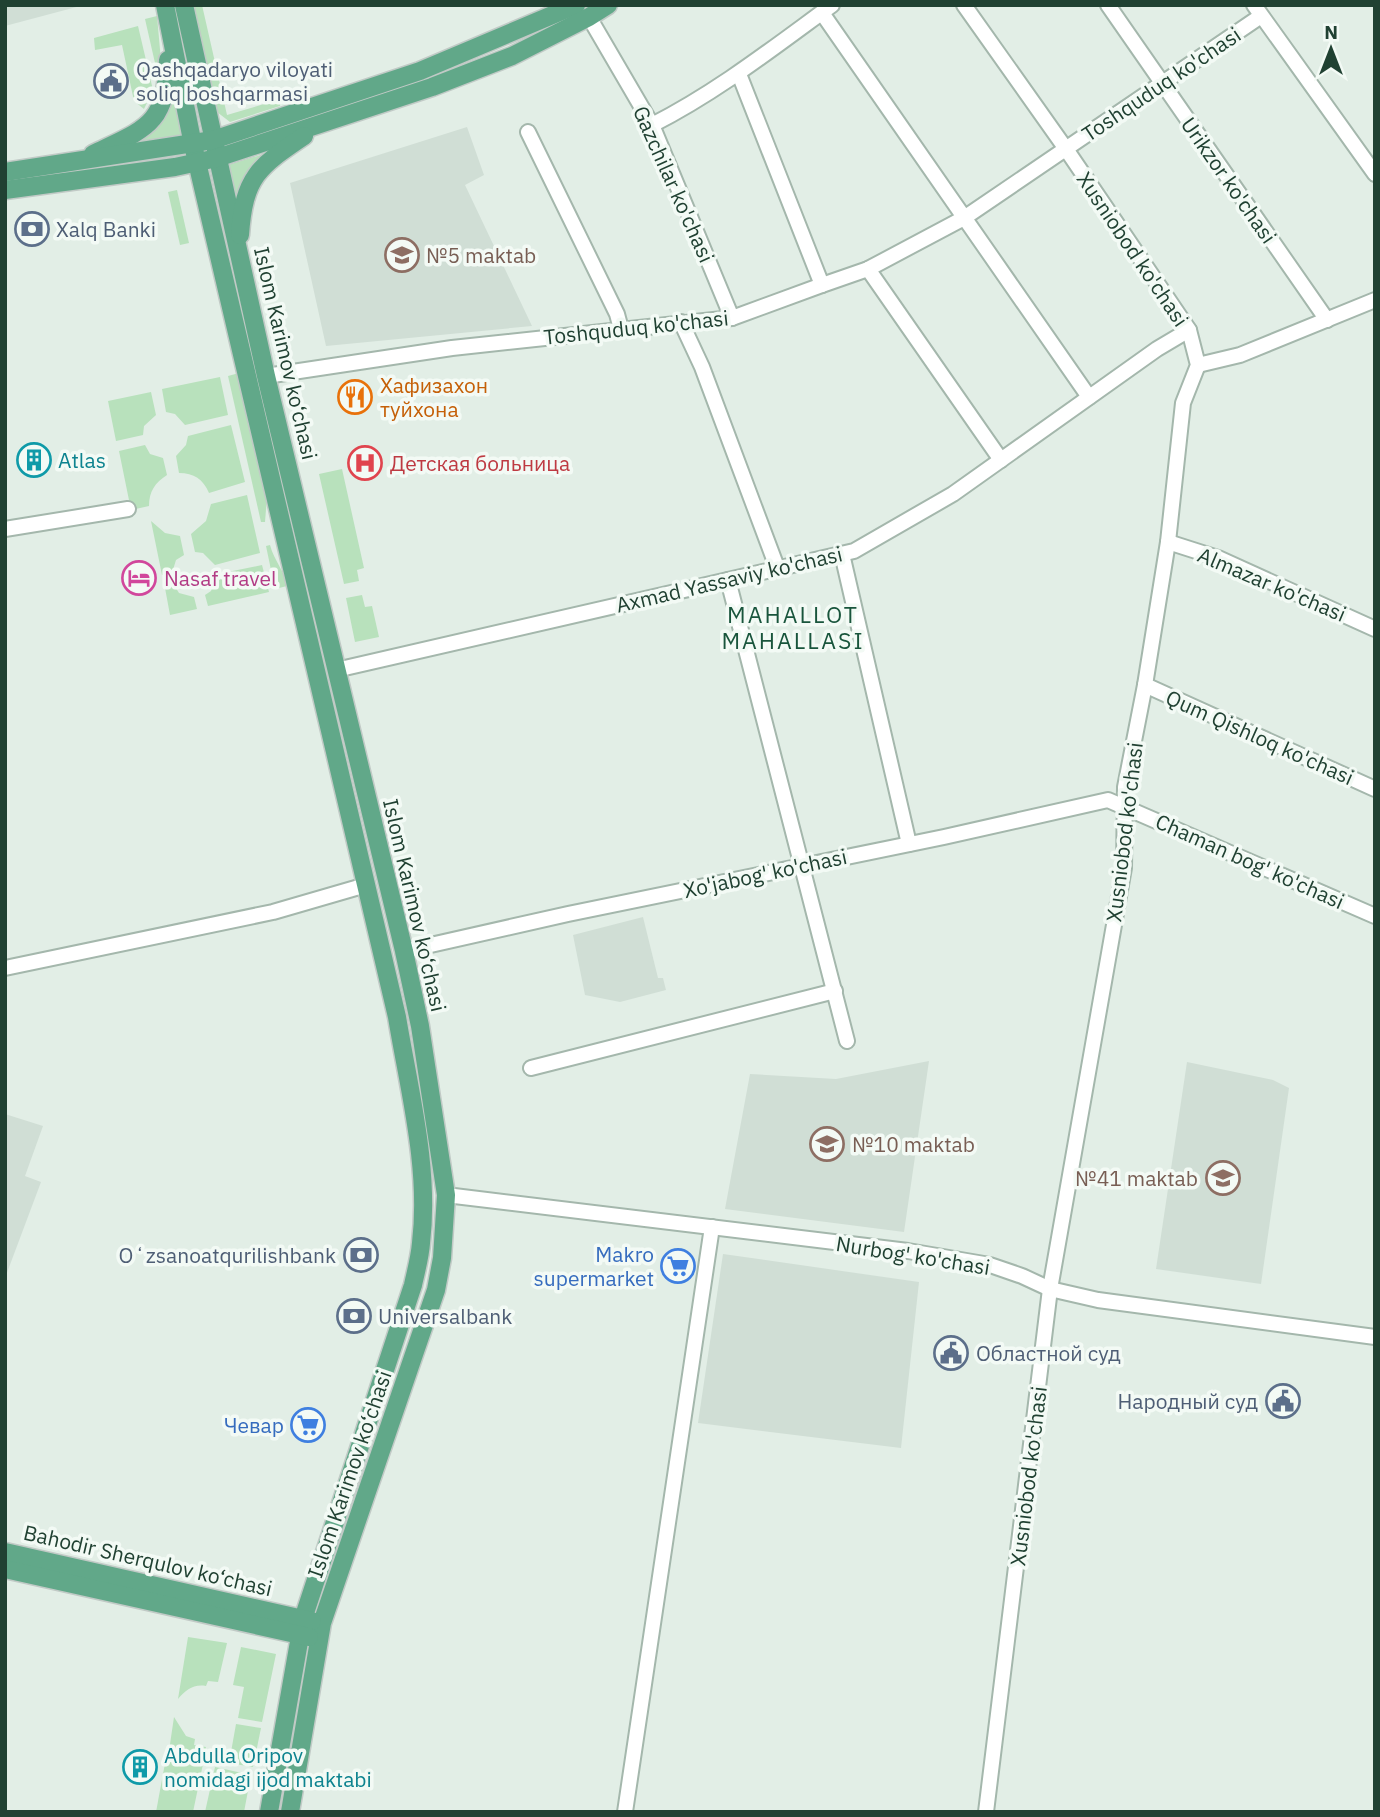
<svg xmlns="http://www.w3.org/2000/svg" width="1380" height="1817" font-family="'IBM Plex Sans',sans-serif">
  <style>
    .built { fill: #d0ded5 }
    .green { fill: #b8e1bc }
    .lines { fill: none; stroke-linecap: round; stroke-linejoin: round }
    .minor-casing { stroke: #a4b7ac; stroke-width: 18 }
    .major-casing { stroke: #c1cac6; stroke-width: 21 }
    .minor { stroke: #fff; stroke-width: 14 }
    .major { stroke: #61a889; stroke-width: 18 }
    .labels { text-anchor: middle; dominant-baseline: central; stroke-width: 7; stroke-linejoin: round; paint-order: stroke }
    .service-label { font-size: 21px; fill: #4e5e75; stroke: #f3faf5; text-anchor: start }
    .street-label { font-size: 21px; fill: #204132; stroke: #f3faf5 }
    .education-label { font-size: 21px; fill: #785e54; stroke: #f3faf5; text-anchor: start }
    .food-label { font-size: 21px; fill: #c56008; stroke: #f3faf5; text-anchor: start }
    .culture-label { font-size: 21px; fill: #0d838f; stroke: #f3faf5; text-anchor: start }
    .health-label { font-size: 21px; fill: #be3a42; stroke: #f3faf5; text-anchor: start }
    .hotel-label { font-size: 21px; fill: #b23c85; stroke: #f3faf5; text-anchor: start }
    .shop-label { font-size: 21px; fill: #366cbe; stroke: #f3faf5; text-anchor: end }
    .neighbourhood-label { font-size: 23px; letter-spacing: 2px; fill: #19553c; stroke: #f3faf5 }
  </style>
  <rect width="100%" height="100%" fill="#e2eee6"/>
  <g class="built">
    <path d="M5 5H84L5 26Z"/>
    <path d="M467 127 484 175 465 185 532 326 326 346 290 183Z"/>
    <path d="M643 917 658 978H663L666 990 620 1002 585 995 573 935Z"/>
    <path d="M929 1061 904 1232 725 1209 750 1074 836 1079Z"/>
    <path d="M1187 1062 1273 1080 1289 1088 1261 1284 1156 1269Z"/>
    <path d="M5 1114 43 1126 25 1176 41 1182 5 1278Z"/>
    <path d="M723 1254 919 1282 901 1448 698 1423Z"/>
  </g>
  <g class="green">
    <path d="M194 5H202L227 115 281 99 280 106 230 122 217 112Z"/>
    <path d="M157 16 162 72 160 85 145 19Z"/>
    <path d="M138 26 153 90 144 109 134 101 122 45 95 50 94 38Z"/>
    <path d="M172 84 182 137 126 144Z"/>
    <path d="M270 152 238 206 228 165Z"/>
    <path d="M177 190 189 243 180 245 168 192Z"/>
    <path d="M239 373 267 497 265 522H261L228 376Z"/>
    <path d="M220 377 228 415 185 425 175 414 166 412 162 389Z"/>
    <path d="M151 392 156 415 144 426 143 435 116 441 108 401Z"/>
    <path d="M231 425 245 482 209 493C203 479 194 473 179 473L176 456 186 445 188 436Z"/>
    <path d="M145 445 150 454 163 458 167 475C155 483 149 491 149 506L131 510 119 451Z"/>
    <path d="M342 469 364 568 357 570 359 581 344 584 319 474Z"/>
    <path d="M247 495 260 553 215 565 203 553 195 552 191 534 206 521 211 504Z"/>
    <path d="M151 521 165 533 180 536 184 555 176 560 172 573 162 575Z"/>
    <path d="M270 545C274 561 285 571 287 586L275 589 266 546Z"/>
    <path d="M262 565 269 592 208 606 205 595 211 591 218 574Z"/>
    <path d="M174 585 179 593 194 597 197 609 170 615 165 588Z"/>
    <path d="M362 595 365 607 372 606 379 637 355 642 346 598Z"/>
    <path d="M188 1637 227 1643 218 1682 208 1681 206 1686C193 1684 186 1690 178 1699Z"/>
    <path d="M241 1647 276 1654 262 1722 238 1718 244 1687 233 1685Z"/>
    <path d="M174 1717 186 1736 195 1739 194 1745 206 1747 204 1757 169 1751Z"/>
    <path d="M236 1724 261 1728 253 1767 217 1761 219 1750 231 1752Z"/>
    <path d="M166 1758 203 1764 193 1812H156Z"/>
    <path d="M215 1767 251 1775 244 1812H205Z"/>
  </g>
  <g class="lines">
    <g class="minor-casing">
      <g id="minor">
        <path d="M964 5 1066 149 1189 330 1198 365 1183 403 1168 542 1145 685 1125 787 1124 868 1050 1289 986 1812"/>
        <path d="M1108 5 1327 320"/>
        <path d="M1254 5 1375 174"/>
        <path d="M822 13 1089 397"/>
        <path d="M589 17 652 125 732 318"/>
        <path d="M739 74 822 285"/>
        <path d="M652 125C717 92 773 48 832 5"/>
        <path d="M528 132 617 314 621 329"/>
        <path d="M868 269 1001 460"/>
        <path d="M681 322 702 367 778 570"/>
        <path d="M1198 365 1240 355 1375 300"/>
        <path d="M266 376 452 348 732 318 822 285 868 269 964 218 1261 16"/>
        <path d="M5 529 128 509"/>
        <path d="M1168 542 1218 558 1375 629"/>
        <path d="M842 554 909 844"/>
        <path d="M728 580 847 1041"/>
        <path d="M336 670 854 551 953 494 1157 349 1189 330"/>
        <path d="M1145 685 1375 789"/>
        <path d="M404 951 568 914 944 837 1108 800 1375 916"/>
        <path d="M5 968 273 912 366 885"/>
        <path d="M531 1068 835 991"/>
        <path d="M446 1195 908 1251 990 1265 1022 1276 1050 1289 1098 1300 1375 1337"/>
        <path d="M625 1812 712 1227"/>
      </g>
    </g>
    <g class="major-casing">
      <g id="major">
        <path d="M165 5 193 145 397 1017C409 1090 430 1168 421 1243 420 1257 416 1271 413 1285L303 1619 269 1812"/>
        <path d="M184 5 266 376 404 951 420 1026 446 1195 442 1258 436 1290 322 1623 290 1812"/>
        <path d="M93 154C147 128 166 125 168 60"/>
        <path d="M5 172 213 140 420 71 576 5"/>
        <path d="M5 190 175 167 217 158 432 87 512 56 589 17 608 5"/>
        <path d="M240 235C244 177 258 167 304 136"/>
        <path d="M5 1552 312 1621"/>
        <path d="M5 1569 309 1637"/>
      </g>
    </g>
    <use href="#minor" class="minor"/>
    <use href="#major" class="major"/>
  </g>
  <defs>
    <g id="civic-ring" transform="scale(1.75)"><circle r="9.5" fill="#f3faf5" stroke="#5c6f8a" stroke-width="1.5"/><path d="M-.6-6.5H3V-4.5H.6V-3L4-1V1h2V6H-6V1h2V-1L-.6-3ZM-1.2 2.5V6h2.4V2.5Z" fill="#5c6f8a"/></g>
    <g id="bank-ring" transform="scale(1.75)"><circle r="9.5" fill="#f3faf5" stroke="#5c6f8a" stroke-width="1.5"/><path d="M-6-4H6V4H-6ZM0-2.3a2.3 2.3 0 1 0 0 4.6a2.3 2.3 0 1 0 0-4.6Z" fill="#5c6f8a"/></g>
    <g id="school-ring" transform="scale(1.75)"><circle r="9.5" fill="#f3faf5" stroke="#8d6e63" stroke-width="1.5"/><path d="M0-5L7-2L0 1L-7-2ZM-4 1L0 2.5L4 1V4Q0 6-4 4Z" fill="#8d6e63"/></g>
    <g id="restaurant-ring" transform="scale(1.75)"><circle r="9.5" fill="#f3faf5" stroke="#e8710a" stroke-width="1.5"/><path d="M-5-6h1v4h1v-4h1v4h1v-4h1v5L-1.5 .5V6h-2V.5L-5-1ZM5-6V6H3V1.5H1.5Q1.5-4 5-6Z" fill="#e8710a"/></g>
    <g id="building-ring" transform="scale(1.75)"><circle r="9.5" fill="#f3faf5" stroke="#0f9aa8" stroke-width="1.5"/><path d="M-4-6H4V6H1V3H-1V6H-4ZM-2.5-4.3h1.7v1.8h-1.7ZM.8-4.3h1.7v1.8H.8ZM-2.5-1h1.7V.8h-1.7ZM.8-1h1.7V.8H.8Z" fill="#0f9aa8"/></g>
    <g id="hospital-ring" transform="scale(1.75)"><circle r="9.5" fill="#f3faf5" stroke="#e0444e" stroke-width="1.5"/><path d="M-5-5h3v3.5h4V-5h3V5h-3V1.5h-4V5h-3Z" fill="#e0444e"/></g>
    <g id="hotel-ring" transform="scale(1.75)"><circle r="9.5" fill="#f3faf5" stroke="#d1479c" stroke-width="1.5"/><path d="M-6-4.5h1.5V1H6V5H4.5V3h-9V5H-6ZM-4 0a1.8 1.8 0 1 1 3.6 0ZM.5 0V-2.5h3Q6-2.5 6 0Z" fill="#d1479c"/></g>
    <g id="supermarket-ring" transform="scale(1.75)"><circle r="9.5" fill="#f3faf5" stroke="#3f7fe0" stroke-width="1.5"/><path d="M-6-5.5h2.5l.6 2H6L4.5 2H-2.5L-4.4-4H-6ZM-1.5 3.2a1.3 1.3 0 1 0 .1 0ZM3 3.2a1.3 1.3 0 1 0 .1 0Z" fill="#3f7fe0"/></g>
  </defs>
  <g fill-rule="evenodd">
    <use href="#civic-ring" x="111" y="81"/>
    <use href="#bank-ring" x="32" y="229"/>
    <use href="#school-ring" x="402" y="255"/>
    <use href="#restaurant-ring" x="355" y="397"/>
    <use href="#building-ring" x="34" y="460"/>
    <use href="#hospital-ring" x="365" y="463"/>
    <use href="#hotel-ring" x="139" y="578"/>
    <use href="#school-ring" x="827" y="1144"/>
    <use href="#school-ring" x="1223" y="1178"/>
    <use href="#bank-ring" x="361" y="1255"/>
    <use href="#supermarket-ring" x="678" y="1266"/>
    <use href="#bank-ring" x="354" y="1316"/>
    <use href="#civic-ring" x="951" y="1353"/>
    <use href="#civic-ring" x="1283" y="1401"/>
    <use href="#supermarket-ring" x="308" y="1425"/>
    <use href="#building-ring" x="140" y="1767"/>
  </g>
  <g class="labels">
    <g class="service-label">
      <text x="136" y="69">Qashqadaryo viloyati<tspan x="136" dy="24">soliq boshqarmasi</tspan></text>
      <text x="56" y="229">Xalq Banki</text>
      <text x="336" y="1255" text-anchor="end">Oʻzsanoatqurilishbank</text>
      <text x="378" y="1316">Universalbank</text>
      <text x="976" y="1353">Областной суд</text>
      <text x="1258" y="1401" text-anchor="end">Народный суд</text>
    </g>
    <g class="street-label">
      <text transform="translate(1161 84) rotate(-34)">Toshquduq ko'chasi</text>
      <text transform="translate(1229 180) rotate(55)">Urikzor ko'chasi</text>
      <text transform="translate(674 184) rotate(66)">Gazchilar ko'chasi</text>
      <text transform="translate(1133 249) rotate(56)">Xusniobod ko'chasi</text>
      <text transform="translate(636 327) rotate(-6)">Toshquduq ko'chasi</text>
      <text transform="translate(286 353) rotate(77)">Islom Karimov ko‘chasi</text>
      <text transform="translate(729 579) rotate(-13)">Axmad Yassaviy ko'chasi</text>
      <text transform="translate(1272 584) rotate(23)">Almazar ko'chasi</text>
      <text transform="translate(1260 737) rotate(24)">Qum Qishloq ko'chasi</text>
      <text transform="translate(1124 832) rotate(-83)">Xusniobod ko'chasi</text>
      <text transform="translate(1250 861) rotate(24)">Chaman bog' ko'chasi</text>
      <text transform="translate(765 873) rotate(-12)">Xo'jabog' ko'chasi</text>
      <text transform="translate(415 905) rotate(77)">Islom Karimov ko‘chasi</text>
      <text transform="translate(913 1255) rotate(9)">Nurbog' ko'chasi</text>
      <text transform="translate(349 1474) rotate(-71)">Islom Karimov ko‘chasi</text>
      <text transform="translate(1028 1476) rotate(-83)">Xusniobod ko'chasi</text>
      <text transform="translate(148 1560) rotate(13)">Bahodir Sherqulov ko‘chasi</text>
    </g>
    <g class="education-label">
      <text x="426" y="255">№5 maktab</text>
      <text x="852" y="1144">№10 maktab</text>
      <text x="1198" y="1178" text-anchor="end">№41 maktab</text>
    </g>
    <g class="food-label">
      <text x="380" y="385">Хафизахон<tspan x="380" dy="24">туйхона</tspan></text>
    </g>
    <g class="culture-label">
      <text x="58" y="460">Atlas</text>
      <text x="164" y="1755">Abdulla Oripov<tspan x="164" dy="24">nomidagi ijod maktabi</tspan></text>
    </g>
    <g class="health-label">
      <text x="390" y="463">Детская больница</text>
    </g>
    <g class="hotel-label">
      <text x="164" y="578">Nasaf travel</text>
    </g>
    <g class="shop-label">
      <text x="654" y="1254">Makro<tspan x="654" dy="24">supermarket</tspan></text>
      <text x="284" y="1425">Чевар</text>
    </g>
    <g class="neighbourhood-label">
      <text x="793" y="614">MAHALLOT<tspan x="793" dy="26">MAHALLASI</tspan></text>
    </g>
  </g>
  <rect width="1380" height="1817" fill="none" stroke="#204132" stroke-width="14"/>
  <g transform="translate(1331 49)" stroke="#f3faf5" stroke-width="5" paint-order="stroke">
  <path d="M0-5L12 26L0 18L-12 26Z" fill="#204132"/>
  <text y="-10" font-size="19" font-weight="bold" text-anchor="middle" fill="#204132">N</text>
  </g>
</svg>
